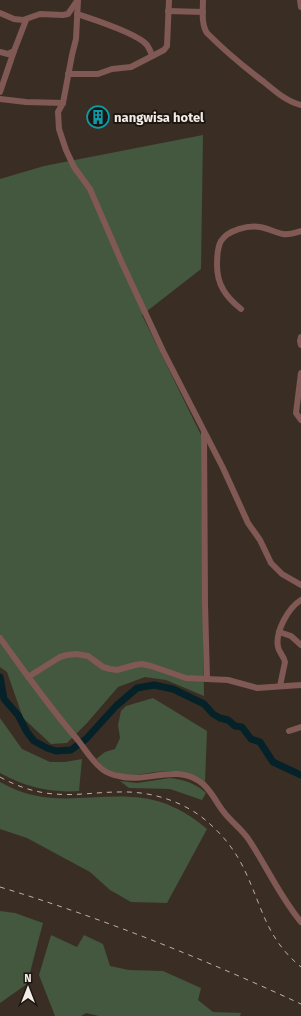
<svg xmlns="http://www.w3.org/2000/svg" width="301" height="1016" font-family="'Fira Sans',sans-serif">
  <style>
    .green { fill: #44573f }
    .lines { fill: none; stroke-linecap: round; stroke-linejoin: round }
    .river { stroke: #062229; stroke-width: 7 }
    .minor { stroke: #805854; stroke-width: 6 }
    .rail { stroke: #bbb1aa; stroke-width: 1; stroke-dasharray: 5 5; stroke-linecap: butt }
    .labels { text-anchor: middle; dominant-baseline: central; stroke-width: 4; stroke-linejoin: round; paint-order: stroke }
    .poi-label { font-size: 13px; font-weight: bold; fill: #f5ece6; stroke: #1d1713; text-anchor: start }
  </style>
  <rect width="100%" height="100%" fill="#3a2e24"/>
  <g class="green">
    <path d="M203 135 201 269 142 315 201 435 204 696 166 680 145 677 118 687 87 723 67 743 51 744 23 718 7 672 0 667V179L44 166Z"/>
    <path d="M153 698 207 731 205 783C195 775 184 771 171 771 149 770 124 783 104 767 101 765 99 761 96 759L105 752 115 749 120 738 118 725 121 711 126 706Z"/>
    <path d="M0 718 22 749 50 762H65L82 759 79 791C51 793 25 787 0 773Z"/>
    <path d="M170 778C185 780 195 783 206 793L202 800 170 789 129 788 120 781 137 783Z"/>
    <path d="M0 782C47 809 84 794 132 797 161 798 186 811 207 829L167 903 131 902 110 890 90 872 27 838 0 829Z"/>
    <path d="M0 911 15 913 43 923 27 984 0 1003Z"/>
    <path d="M51 935 77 947 84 935 103 944 110 966 129 970 163 971 201 988 198 1000 213 1012 241 1013 240 1016H99L86 1013 81 1016H55L39 975Z"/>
  </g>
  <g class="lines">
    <path class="river" d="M0 677 4 699 18 715 27 732 34 741 47 748 56 751 71 750 86 739 116 706 137 688 154 685 173 689 204 704 213 714 220 718 228 720 235 726 242 727 251 739 260 742 273 762 301 775"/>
    <g class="minor">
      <path d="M78 0 76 39 72 55 63 103 58 112 59 129 66 150 74 167 90 189 122 263 163 351 223 468 248 523 260 540 271 563 282 574 301 585"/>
      <path d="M203 0C203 10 201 24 207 33 225 51 244 67 264 82 275 91 287 102 301 105"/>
      <path d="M300 0 301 7"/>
      <path d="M168 11 203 12"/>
      <path d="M0 13 14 19 23 20 40 14 63 15 68 14 77 1"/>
      <path d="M77 14C92 19 137 33 147 45 149 48 151 52 152 56"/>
      <path d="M0 52 8 54 14 51"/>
      <path d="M68 74H98L112 69 131 67 164 50 167 46 169 0"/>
      <path d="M0 92 14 51 26 20"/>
      <path d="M0 99 26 102 63 103"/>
      <path d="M241 309C226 297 217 285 217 265 217 258 217 248 221 241 228 230 248 225 260 227 268 228 276 233 283 234 289 235 295 233 301 231"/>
      <path d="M301 337 300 341 301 345"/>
      <path d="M301 373 296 413 301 420"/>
      <path d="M204 432 205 604 207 678"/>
      <path d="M279 632 291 636 301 645"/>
      <path d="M0 638C25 672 49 707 77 739 85 749 92 761 102 769 107 773 113 775 119 776 148 784 176 762 203 784 212 792 216 802 223 811 231 822 242 829 249 840 267 867 280 897 301 922"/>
      <path d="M28 677 60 657 67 655 76 654 88 656 103 667 110 669 117 670 135 665 142 664 151 666 186 678 228 680 257 688 301 685"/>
      <path d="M280 686 285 662C284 656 279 653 278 647 275 632 288 608 301 600"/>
      <path d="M289 731 301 727"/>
    </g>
    <g class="rail">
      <path d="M0 777C16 786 36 793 55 794 76 796 97 792 119 792 147 791 176 799 199 815 219 830 235 849 245 871 263 909 266 938 301 967"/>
      <path d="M0 887C102 918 204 959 301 1004"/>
    </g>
  </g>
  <defs>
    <g id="building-ring" transform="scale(1.15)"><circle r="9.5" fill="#1d1713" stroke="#0f9aa8" stroke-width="1.5"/><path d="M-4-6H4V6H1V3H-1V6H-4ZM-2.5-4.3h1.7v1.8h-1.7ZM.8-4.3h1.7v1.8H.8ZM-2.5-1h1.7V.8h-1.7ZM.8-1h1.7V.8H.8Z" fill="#0f9aa8"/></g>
  </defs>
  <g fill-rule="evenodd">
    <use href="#building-ring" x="98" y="117"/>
  </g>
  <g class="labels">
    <g class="poi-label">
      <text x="114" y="117">nangwisa hotel</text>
    </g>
  </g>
  <g transform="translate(28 988)" stroke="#1d1713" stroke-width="3" paint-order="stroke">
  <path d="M0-3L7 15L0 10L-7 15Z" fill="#f5ece6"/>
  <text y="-6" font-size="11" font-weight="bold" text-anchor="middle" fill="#f5ece6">N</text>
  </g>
</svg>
